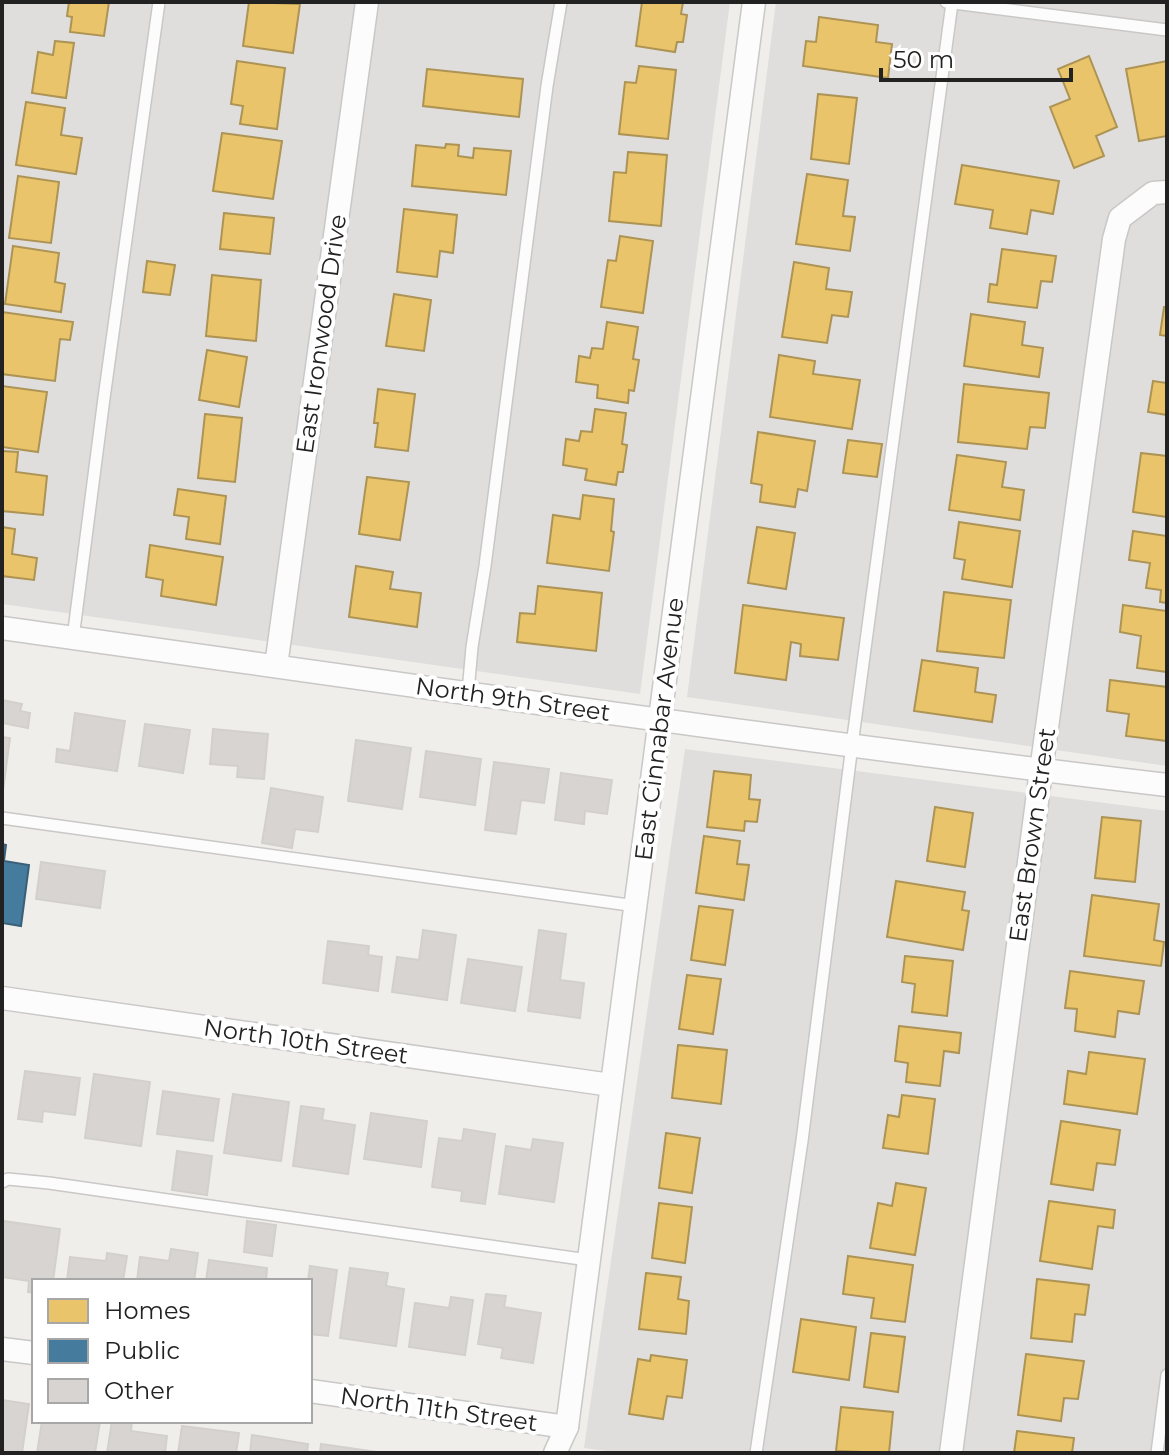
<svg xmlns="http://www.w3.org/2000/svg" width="1169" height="1455" font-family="Montserrat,sans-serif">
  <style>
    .residential { fill: #dfdedc }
    .homes { fill: #e9c46a; stroke: #ad9354; stroke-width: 2 }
    .public { fill: #457b9d; stroke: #3a6078; stroke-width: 2 }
    .building { fill: #d7d4d2; stroke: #d3d0cc; stroke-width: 2 }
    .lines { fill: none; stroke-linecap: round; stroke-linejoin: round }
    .lane-casing { stroke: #c9c8c7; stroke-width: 14 }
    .street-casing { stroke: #c9c8c7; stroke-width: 25 }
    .lane { stroke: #fdfcfc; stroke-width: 11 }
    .street { stroke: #fdfcfc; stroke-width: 22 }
    .labels { text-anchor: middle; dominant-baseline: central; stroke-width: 8; stroke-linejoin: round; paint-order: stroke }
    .street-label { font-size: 24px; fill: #222; stroke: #fff }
  </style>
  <rect width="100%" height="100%" fill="#f0eeeb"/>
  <g class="residential">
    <path d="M3 2H730L640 694 2 604Z"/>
    <path d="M776 2H1167V766L687 697Z"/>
    <path d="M685 749 1167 811V1453H623L584 1448Z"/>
  </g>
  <g class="homes">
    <path d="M69 2H109L104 36 70 32 72 17 67 16Z"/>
    <path d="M249 2 300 4 293 53 243 46Z"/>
    <path d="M642 2H683L681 14 687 15 683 42H677L675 52 636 46Z"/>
    <path d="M819 17 878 25 876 42 892 44 888 78 803 66 806 41 816 42Z"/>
    <path d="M55 41 74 43 66 98 32 93 38 52 53 55Z"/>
    <path d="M1089 56 1117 127 1096 136 1104 156 1074 168 1050 107 1070 99 1058 69Z"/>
    <path d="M237 61 285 68 277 129 240 124 243 106 231 104Z"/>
    <path d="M1167 61V136L1139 141 1126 69Z"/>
    <path d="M639 66 676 70 668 139 619 134 625 82 636 83Z"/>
    <path d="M427 69 523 79 519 117 423 106Z"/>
    <path d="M818 94 857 98 849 164 811 159Z"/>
    <path d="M26 102 65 108 61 135 82 138 76 174 16 165Z"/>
    <path d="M222 133 282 141 273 199 213 191Z"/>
    <path d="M446 144 459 145 458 156 473 158 474 148 511 151 506 195 412 186 416 145 445 148Z"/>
    <path d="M628 152 667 155 661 226 609 221 614 172 626 173Z"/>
    <path d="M962 165 1059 181 1053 214 1031 210 1027 234 990 228 993 210 955 204Z"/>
    <path d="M807 174 848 180 843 216 855 217 850 251 796 244Z"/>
    <path d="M18 176 59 182 51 243 9 238Z"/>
    <path d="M404 209 457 215 453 253 440 251 437 277 397 272Z"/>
    <path d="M224 213 274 218 270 254 220 249Z"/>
    <path d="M620 236 653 241 643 313 601 307 608 260 616 261Z"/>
    <path d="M13 246 59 253 55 282 65 284 61 312 5 304Z"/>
    <path d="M1002 249 1056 256 1052 282 1041 281 1037 308 988 302 990 284 997 285Z"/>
    <path d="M147 261 175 265 170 295 143 292Z"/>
    <path d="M794 262 829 268 826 289 852 292 848 317 832 315 827 343 782 337Z"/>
    <path d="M212 275 261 280 256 341 206 336Z"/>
    <path d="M394 294 431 300 424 351 386 346Z"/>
    <path d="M1164 307H1167V336L1160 335Z"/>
    <path d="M2 312 73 322 70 340 60 339 55 381 2 374Z"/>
    <path d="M971 314 1025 322 1022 345 1043 348 1039 377 964 366Z"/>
    <path d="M607 322 638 327 633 359 639 360 634 391 629 390 628 403 597 398 598 385 576 382 579 356 590 358 592 348 603 349Z"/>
    <path d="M207 350 247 357 239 407 199 400Z"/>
    <path d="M779 355 815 361 813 374 860 380 852 429 770 417Z"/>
    <path d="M1153 381 1167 383V415L1148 412Z"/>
    <path d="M964 384 1049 393 1045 428 1030 427 1027 449 958 442Z"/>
    <path d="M2 386 47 392 38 452 2 447Z"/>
    <path d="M378 389 415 394 408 451 375 447 378 423H374Z"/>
    <path d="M595 409 626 413 622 444 627 445 623 472H618L616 485 585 480 587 469 563 465 566 439 579 441 581 431 592 432Z"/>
    <path d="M205 414 242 418 235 482 198 478Z"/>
    <path d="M758 432 815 441 807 491 798 489 795 507 760 502 762 485 751 483Z"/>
    <path d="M848 440 882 444 877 477 843 473Z"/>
    <path d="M2 451 18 452 16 472 47 476 43 515 2 511Z"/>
    <path d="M1141 453 1167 456V517L1133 512Z"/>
    <path d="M957 455 1006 462 1002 487 1024 490 1020 520 949 510Z"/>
    <path d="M367 477 409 482 400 540 359 534Z"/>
    <path d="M178 489 226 496 220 544 186 539 189 517 174 515Z"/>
    <path d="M583 495 614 499 611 531 614 532 609 571 547 563 553 515 580 519Z"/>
    <path d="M959 522 1020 531 1012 587 962 579 965 560 954 558Z"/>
    <path d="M2 527 15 529 12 554 37 558 34 580 2 576Z"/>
    <path d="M757 527 795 533 786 589 748 583Z"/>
    <path d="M1133 531 1167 536V603L1160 602 1161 590 1146 588 1150 563 1129 560Z"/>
    <path d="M150 545 223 557 216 605 161 596 163 580 146 577Z"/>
    <path d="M356 566 393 572 390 589 421 593 417 627 349 617Z"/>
    <path d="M538 586 602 593 596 651 517 642 520 613 535 614Z"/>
    <path d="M944 592 1011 600 1004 658 937 651Z"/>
    <path d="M743 605 844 618 838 660 800 656 801 644 791 642 786 680 735 673Z"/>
    <path d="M1123 605 1167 611V672L1137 668 1141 636 1120 632Z"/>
    <path d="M922 660 978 668 975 692 996 695 992 722 914 711Z"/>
    <path d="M1110 680 1167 687V741L1126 736 1129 714 1107 711Z"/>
    <path d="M714 771 751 775 749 799 760 800 757 822 745 821 744 831 707 827Z"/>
    <path d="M935 807 973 813 965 867 927 861Z"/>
    <path d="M1102 817 1141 821 1135 882 1095 878Z"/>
    <path d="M704 836 740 841 737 864 749 865 744 900 696 893Z"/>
    <path d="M896 881 965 892 962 910 969 911 963 950 887 937Z"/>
    <path d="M1092 895 1159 904 1154 940 1164 942 1161 966 1084 956Z"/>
    <path d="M699 906 733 910 725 965 691 960Z"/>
    <path d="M905 956 953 961 947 1016 912 1012 915 984 902 982Z"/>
    <path d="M1070 971 1144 981 1139 1014 1118 1011 1115 1037 1075 1031 1077 1009 1065 1008Z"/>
    <path d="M687 975 721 979 713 1034 679 1029Z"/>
    <path d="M899 1026 961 1033 959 1053 944 1051 940 1086 906 1082 908 1063 895 1061Z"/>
    <path d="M678 1045 727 1050 721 1104 672 1098Z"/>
    <path d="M1089 1052 1145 1059 1137 1114 1064 1104 1068 1071 1086 1074Z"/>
    <path d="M902 1095 935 1099 928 1154 883 1148 888 1115 899 1117Z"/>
    <path d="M1061 1121 1120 1130 1115 1165 1097 1163 1093 1190 1051 1184Z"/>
    <path d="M666 1133 700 1138 692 1193 659 1188Z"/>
    <path d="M896 1183 926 1188 915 1255 870 1248 878 1203 892 1206Z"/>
    <path d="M1049 1201 1115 1210 1113 1228 1098 1226 1092 1269 1040 1261Z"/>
    <path d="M659 1203 692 1207 685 1263 652 1258Z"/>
    <path d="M848 1256 913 1265 905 1322 871 1318 874 1298 843 1294Z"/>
    <path d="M646 1273 681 1277 678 1299 689 1301 686 1334 639 1329Z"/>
    <path d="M1037 1279 1089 1285 1085 1315 1075 1314 1072 1342 1031 1338Z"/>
    <path d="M801 1319 856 1327 849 1380 793 1372Z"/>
    <path d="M871 1333 905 1337 898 1392 864 1387Z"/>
    <path d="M1026 1354 1084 1361 1078 1399 1064 1398 1061 1421 1018 1415Z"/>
    <path d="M651 1355 687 1360 682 1398 667 1396 663 1419 629 1414 638 1359 650 1361Z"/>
    <path d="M841 1407 893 1412 889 1453 836 1451Z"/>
    <path d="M1017 1431 1074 1438 1072 1453H1014Z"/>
  </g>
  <path class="public" d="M2 844 6 845 4 861 29 865 21 926 2 923Z"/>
  <g class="building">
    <path d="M2 700 22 704 20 711 30 713 28 728 2 723Z"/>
    <path d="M75 713 125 721 117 771 56 762 57 749 70 751Z"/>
    <path d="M145 724 190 730 183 773 139 766Z"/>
    <path d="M213 729 268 734 264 779 237 777 238 766 210 764Z"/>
    <path d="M2 737 10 738 2 798Z"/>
    <path d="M356 740 411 748 402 809 348 801Z"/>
    <path d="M426 751 481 759 475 805 420 797Z"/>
    <path d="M494 762 549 769 544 803 521 800 516 834 485 830Z"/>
    <path d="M561 773 612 780 607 814 585 811 584 824 555 820Z"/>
    <path d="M271 788 323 797 318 832 295 829 292 848 262 843Z"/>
    <path d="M41 862 105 871 100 908 36 899Z"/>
    <path d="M423 930 456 935 447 1000 392 992 397 957 419 960Z"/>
    <path d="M539 930 566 934 560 980 584 983 580 1018 528 1011Z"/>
    <path d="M328 941 369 946 368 955 382 957 378 991 323 983Z"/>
    <path d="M468 959 522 967 515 1011 461 1003Z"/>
    <path d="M25 1071 80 1078 75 1115 43 1111 42 1122 18 1119Z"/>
    <path d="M94 1074 150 1082 141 1146 85 1138Z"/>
    <path d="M163 1091 219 1099 213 1141 157 1134Z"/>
    <path d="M233 1094 289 1102 281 1161 224 1153Z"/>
    <path d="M301 1106 324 1109 322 1120 355 1125 348 1174 293 1166Z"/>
    <path d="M371 1113 427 1121 421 1167 364 1159Z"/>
    <path d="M464 1129 495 1134 485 1204 461 1201 462 1191 432 1187 439 1138 462 1141Z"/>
    <path d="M533 1139 563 1143 554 1202 499 1194 506 1146 531 1150Z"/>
    <path d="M177 1151 212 1156 207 1195 172 1190Z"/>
    <path d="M4 1221 60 1229 53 1281H34V1293L28 1292 29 1281 2 1277V1237Z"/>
    <path d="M247 1221 276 1225 272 1256 244 1252Z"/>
    <path d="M171 1249 198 1253 194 1281H137L140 1257 169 1261Z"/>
    <path d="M107 1253 127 1256 123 1281H67L70 1257 106 1261Z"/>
    <path d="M209 1260 267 1268 266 1281H206Z"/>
    <path d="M310 1266 337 1270 328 1336 310 1334V1281H308Z"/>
    <path d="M350 1268 388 1273 386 1286 404 1289 396 1346 340 1338Z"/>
    <path d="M486 1294 506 1296 504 1307 541 1313 533 1363 501 1358 503 1348 478 1344Z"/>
    <path d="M451 1297 473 1300 465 1355 409 1347 415 1303 449 1308Z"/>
    <path d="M2 1400 29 1404 22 1453H2Z"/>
    <path d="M42 1421 67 1423 68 1421H100L95 1453H37Z"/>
    <path d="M112 1421H132L131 1431 167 1436 165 1453H107Z"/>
    <path d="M182 1426 239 1433 236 1453H178Z"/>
    <path d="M252 1435 308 1444 307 1453H250Z"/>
    <path d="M321 1444 378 1452V1453H320Z"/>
  </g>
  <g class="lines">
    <g class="lane-casing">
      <g id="lane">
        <path d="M946 2 1167 30"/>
        <path d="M73 638 104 398 159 2"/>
        <path d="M468 692 472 647 485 566 547 86 561 2"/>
        <path d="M2 818 636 906"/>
        <path d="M2 1182 8 1179 49 1183 588 1260"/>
        <path d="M756 1453 802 1141 852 745 952 3"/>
        <path d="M1157 1453 1167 1375"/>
      </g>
    </g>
    <g class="street-casing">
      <g id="street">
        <path d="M2 628C390 682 778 739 1167 785"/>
        <path d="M276 666 367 2"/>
        <path d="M2 998 611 1085"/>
        <path d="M2 1349 34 1353"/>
        <path d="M310 1391 567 1427"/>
        <path d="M555 1453 567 1427 754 2"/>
        <path d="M951 1453 1041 771 1114 239 1120 218 1153 193 1167 192"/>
      </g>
    </g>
    <use href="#lane" class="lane"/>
    <use href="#street" class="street"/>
  </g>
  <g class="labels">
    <g class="street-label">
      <text transform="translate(321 334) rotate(-82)">East Ironwood Drive</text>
      <text transform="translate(513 699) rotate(8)">North 9th Street</text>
      <text transform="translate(659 729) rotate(-83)">East Cinnabar Avenue</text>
      <text transform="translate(1032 835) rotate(-82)">East Brown Street</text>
      <text transform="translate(306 1041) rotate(8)">North 10th Street</text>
      <text transform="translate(439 1409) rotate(8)">North 11th Street</text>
    </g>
  </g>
  <rect width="1169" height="1455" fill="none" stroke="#222222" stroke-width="8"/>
  <rect x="32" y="1279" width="280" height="144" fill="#ffffff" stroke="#a7a7a7" stroke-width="2"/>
  <rect x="48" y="1299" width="40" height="24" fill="#e9c46a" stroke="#a7a7a7" stroke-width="2"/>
  <text x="104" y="1319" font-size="24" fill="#222222">Homes</text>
  <rect x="48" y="1339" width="40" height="24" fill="#457b9d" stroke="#a7a7a7" stroke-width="2"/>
  <text x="104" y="1359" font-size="24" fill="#222222">Public</text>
  <rect x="48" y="1379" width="40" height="24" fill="#d7d4d2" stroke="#a7a7a7" stroke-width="2"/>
  <text x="104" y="1399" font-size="24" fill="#222222">Other</text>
  <path d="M881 68v12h190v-12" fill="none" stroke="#222222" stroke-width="4"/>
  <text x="893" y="68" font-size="24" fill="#222222" stroke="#ffffff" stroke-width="6" paint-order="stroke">50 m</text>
</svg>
